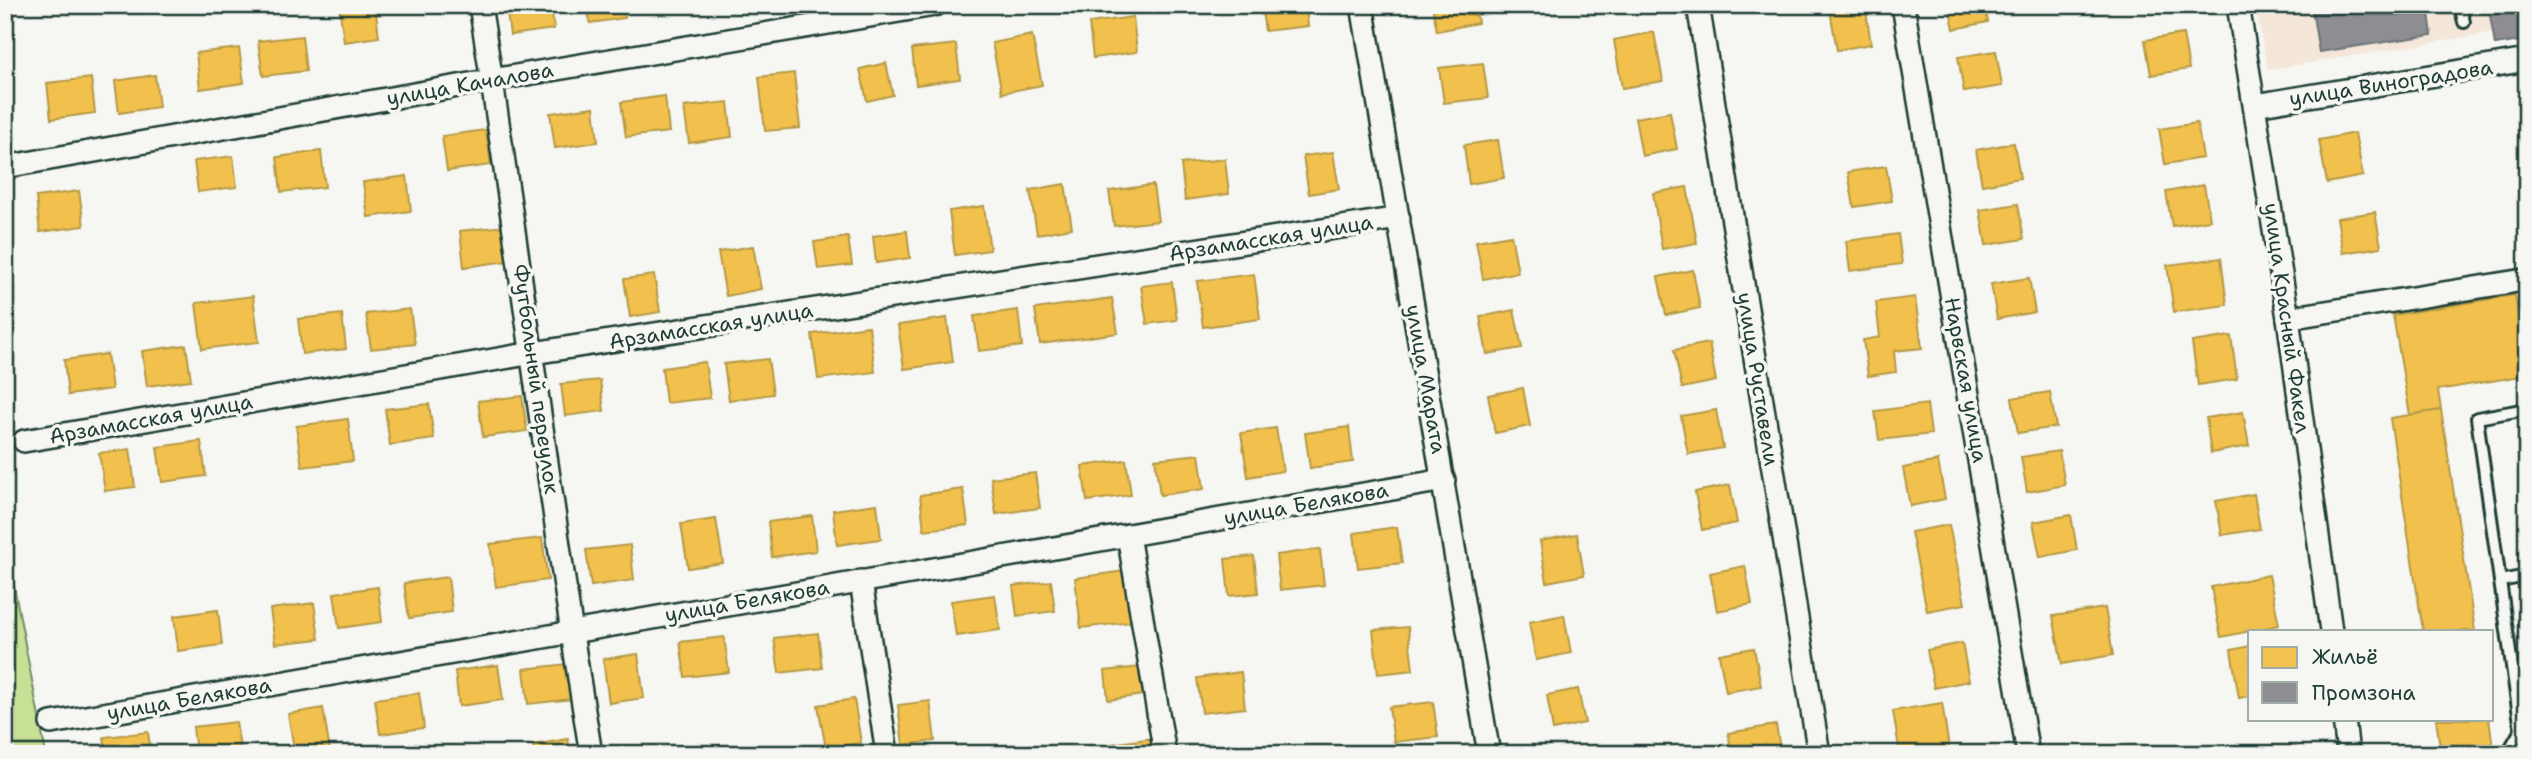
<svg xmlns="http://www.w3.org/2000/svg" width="2532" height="759" font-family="'Shantell Sans',sans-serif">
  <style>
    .built { fill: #f4e7d9 }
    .green { fill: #c7e096; stroke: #738e65; stroke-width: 2 }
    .homes { fill: #f2c14e; stroke: #b39946; stroke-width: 2 }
    .industry { fill: #8d8d92; stroke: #6c7576; stroke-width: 2 }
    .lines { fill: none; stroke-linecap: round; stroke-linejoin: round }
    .service-casing { stroke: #1f3d34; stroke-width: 16 }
    .minor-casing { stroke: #1f3d34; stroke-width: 26 }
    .service { stroke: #f6f6f2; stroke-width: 10 }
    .minor { stroke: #f6f6f2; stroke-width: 21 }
    .labels { text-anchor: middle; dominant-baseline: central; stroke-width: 7; stroke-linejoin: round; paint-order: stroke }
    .street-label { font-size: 21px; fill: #1f3d34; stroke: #f6f6f2 }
  </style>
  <rect width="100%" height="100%" fill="#f6f6f2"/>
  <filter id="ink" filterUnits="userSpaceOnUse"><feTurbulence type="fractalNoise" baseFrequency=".0143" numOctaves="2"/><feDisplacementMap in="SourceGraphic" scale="14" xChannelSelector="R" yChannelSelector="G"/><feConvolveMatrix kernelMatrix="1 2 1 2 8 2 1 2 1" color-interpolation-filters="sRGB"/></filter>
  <g filter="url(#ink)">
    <path class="built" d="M2255 5H2527V27L2268 70Z"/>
    <path class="green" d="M5 539 46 754H5Z"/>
    <g class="homes">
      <path d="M339 5H375L379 37 344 42Z"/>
      <path d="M506 5H551L554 29 510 35Z"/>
      <path d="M587 5H623L625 18 590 23Z"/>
      <path d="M1261 5H1306L1308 26 1265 31Z"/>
      <path d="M1432 5H1475L1478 23 1437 31Z"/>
      <path d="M1829 5H1865L1871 44 1837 50Z"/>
      <path d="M1949 5H1985L1988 22 1954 29Z"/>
      <path d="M1133 17 1137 52 1093 58 1089 23Z"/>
      <path d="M1654 32 1663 81 1622 88 1614 40Z"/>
      <path d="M2183 34 2189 69 2151 75 2145 40Z"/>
      <path d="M1032 35 1042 85 1002 93 992 43Z"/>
      <path d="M302 36 306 71 263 76 258 41Z"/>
      <path d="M956 44 960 79 916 85 912 49Z"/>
      <path d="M239 48 244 83 200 89 196 53Z"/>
      <path d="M1996 51 2002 86 1964 92 1958 57Z"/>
      <path d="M886 63 893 95 867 101 860 69Z"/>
      <path d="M1483 63 1488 98 1444 103 1439 68Z"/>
      <path d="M794 73 800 128 765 131 759 77Z"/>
      <path d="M155 75 159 107 119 113 115 81Z"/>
      <path d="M91 78 95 113 51 119 47 83Z"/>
      <path d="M665 96 669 132 626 137 621 102Z"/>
      <path d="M728 102 732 137 689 143 684 107Z"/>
      <path d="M2527 102V138L2524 139 2518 104Z"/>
      <path d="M594 107 598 142 555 148 550 113Z"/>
      <path d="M1670 112 1677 149 1642 156 1635 118Z"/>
      <path d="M2197 123 2203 158 2165 164 2159 129Z"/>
      <path d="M486 130 491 165 447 171 442 136Z"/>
      <path d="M2355 133 2363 176 2327 183 2319 140Z"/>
      <path d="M1498 140 1504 178 1469 184 1464 145Z"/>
      <path d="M2014 143 2020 178 1982 185 1976 150Z"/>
      <path d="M321 151 325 187 281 192 277 157Z"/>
      <path d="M1333 152 1339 189 1309 194 1303 156Z"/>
      <path d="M233 156 237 187 198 192 194 161Z"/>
      <path d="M1225 159 1229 194 1185 200 1181 164Z"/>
      <path d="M1886 166 1892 201 1854 207 1848 172Z"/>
      <path d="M407 176 411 211 368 217 363 182Z"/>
      <path d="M1065 184 1072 228 1037 234 1030 190Z"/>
      <path d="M1153 185 1158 221 1114 226 1109 191Z"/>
      <path d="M2204 185 2210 220 2172 226 2166 192Z"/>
      <path d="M1687 187 1697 243 1662 249 1653 193Z"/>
      <path d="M79 191 84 226 40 232 36 197Z"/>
      <path d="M2018 204 2024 239 1986 245 1980 210Z"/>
      <path d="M984 206 990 250 955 255 949 211Z"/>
      <path d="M2375 212 2381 247 2343 253 2337 218Z"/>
      <path d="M504 226 508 261 464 267 460 231Z"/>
      <path d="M907 231 910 258 876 263 873 236Z"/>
      <path d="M1898 234 1902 264 1850 271 1846 241Z"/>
      <path d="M1511 235 1518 272 1483 279 1476 241Z"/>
      <path d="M848 237 852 265 818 269 814 242Z"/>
      <path d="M753 246 761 289 726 296 718 252Z"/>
      <path d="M2221 258 2227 305 2174 312 2167 265Z"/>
      <path d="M1693 270 1700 308 1666 315 1658 277Z"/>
      <path d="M1254 274 1260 319 1203 327 1197 281Z"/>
      <path d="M654 275 660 312 630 317 624 279Z"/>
      <path d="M2029 278 2035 312 1997 319 1991 284Z"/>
      <path d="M1172 282 1177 320 1147 324 1141 286Z"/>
      <path d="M2515 295 2527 375 2438 390 2441 410 2410 415 2393 315Z"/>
      <path d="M253 296 259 342 202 349 196 303Z"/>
      <path d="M1915 297 1922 348 1894 351 1896 372 1868 376 1863 340 1880 337 1876 302Z"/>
      <path d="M1112 298 1118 333 1040 344 1035 309Z"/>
      <path d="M410 309 415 344 371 349 366 314Z"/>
      <path d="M1018 310 1022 346 979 351 974 316Z"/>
      <path d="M1514 310 1522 348 1487 354 1480 317Z"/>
      <path d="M342 314 346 349 302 354 298 319Z"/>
      <path d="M947 318 953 362 904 369 898 325Z"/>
      <path d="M869 326 875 372 818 379 812 334Z"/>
      <path d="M2231 336 2237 379 2198 385 2192 342Z"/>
      <path d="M1709 343 1716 381 1682 388 1674 350Z"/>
      <path d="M186 345 191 380 147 386 142 351Z"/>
      <path d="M107 354 112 389 68 395 64 360Z"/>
      <path d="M768 359 773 394 729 400 724 364Z"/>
      <path d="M705 362 710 398 666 403 662 368Z"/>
      <path d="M600 380 604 411 565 416 561 384Z"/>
      <path d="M1523 388 1530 426 1495 433 1488 395Z"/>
      <path d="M2050 392 2056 427 2018 433 2012 398Z"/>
      <path d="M522 396 527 431 483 437 478 401Z"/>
      <path d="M429 404 434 439 390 445 385 409Z"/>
      <path d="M1927 404 1931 434 1879 440 1875 411Z"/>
      <path d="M1716 410 1723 448 1688 454 1681 416Z"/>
      <path d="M2441 410 2475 631H2423L2390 418Z"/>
      <path d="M2243 412 2249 446 2211 453 2206 418Z"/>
      <path d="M348 419 353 461 302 467 296 426Z"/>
      <path d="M1349 427 1353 462 1310 468 1305 433Z"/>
      <path d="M1276 428 1283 471 1248 477 1241 433Z"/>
      <path d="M201 441 206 476 162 482 157 447Z"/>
      <path d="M130 449 135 487 105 491 99 453Z"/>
      <path d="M2059 451 2065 485 2027 492 2021 457Z"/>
      <path d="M1199 454 1204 489 1160 495 1155 459Z"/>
      <path d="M1126 460 1131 495 1087 501 1082 466Z"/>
      <path d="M1938 461 1945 499 1910 506 1903 468Z"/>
      <path d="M1035 473 1040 508 996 514 991 478Z"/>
      <path d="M1730 485 1737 523 1702 530 1695 492Z"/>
      <path d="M963 489 968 525 924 530 920 495Z"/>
      <path d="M2254 494 2260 529 2222 535 2216 501Z"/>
      <path d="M877 504 881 539 837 545 833 510Z"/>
      <path d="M2071 515 2077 550 2040 557 2033 522Z"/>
      <path d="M812 516 816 551 772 557 768 522Z"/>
      <path d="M716 519 723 563 688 568 681 524Z"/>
      <path d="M1949 525 1965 604 1927 611 1911 532Z"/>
      <path d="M1397 527 1402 563 1358 568 1354 533Z"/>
      <path d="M1577 534 1584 575 1547 582 1540 541Z"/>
      <path d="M542 538 548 580 496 587 490 544Z"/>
      <path d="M630 545 634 580 591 586 586 550Z"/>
      <path d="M1320 549 1324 585 1280 590 1276 555Z"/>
      <path d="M1254 556 1258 593 1229 596 1225 559Z"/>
      <path d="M1745 566 1752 604 1717 611 1710 573Z"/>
      <path d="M1125 571 1132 622 1081 628 1075 578Z"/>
      <path d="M2269 575 2279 625 2221 637 2211 587Z"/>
      <path d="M448 577 452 612 409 618 404 583Z"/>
      <path d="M1051 581 1055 611 1017 616 1013 586Z"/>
      <path d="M378 587 382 622 339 628 334 593Z"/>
      <path d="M995 595 1000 630 956 636 951 601Z"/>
      <path d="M314 603 319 639 275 644 270 609Z"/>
      <path d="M2105 608 2113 655 2062 664 2053 616Z"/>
      <path d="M218 610 222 645 178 651 174 616Z"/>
      <path d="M1564 615 1571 653 1536 660 1529 622Z"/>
      <path d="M1408 627 1413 670 1378 674 1373 630Z"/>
      <path d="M818 633 822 668 779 673 774 638Z"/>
      <path d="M724 637 729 672 685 677 680 642Z"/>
      <path d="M1962 643 1969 681 1934 688 1927 650Z"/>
      <path d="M2250 646V696L2239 698 2231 650Z"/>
      <path d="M1754 648 1761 686 1726 692 1719 654Z"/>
      <path d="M638 654 644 698 609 703 603 659Z"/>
      <path d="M567 664 572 699 528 704 524 669Z"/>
      <path d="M498 665 503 700 459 706 455 671Z"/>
      <path d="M1140 667 1144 695 1108 700 1105 671Z"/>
      <path d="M1241 672 1245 708 1202 713 1197 678Z"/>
      <path d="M1578 689 1585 723 1553 730 1547 695Z"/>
      <path d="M419 693 424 728 380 734 375 699Z"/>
      <path d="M854 699 861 743 826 749 818 705Z"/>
      <path d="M930 701 935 741 903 745 898 705Z"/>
      <path d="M1433 702 1438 737 1394 742 1389 707Z"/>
      <path d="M1942 703 1949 748 1917 754H1900L1893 711Z"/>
      <path d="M323 708 330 752 295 754 288 714Z"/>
      <path d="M2436 719H2489L2494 754H2441Z"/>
      <path d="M236 722 241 754H196L193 727Z"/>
      <path d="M1776 725 1781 754H1732L1728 733Z"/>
      <path d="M148 732 151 754H107L104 737Z"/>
      <path d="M1154 738 1156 754H1112L1110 744Z"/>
      <path d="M568 739 570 754H535L533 745Z"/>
      <path d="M2296 747 2298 754H2259V753Z"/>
    </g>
    <g class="industry">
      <path d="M2343 5H2428L2432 35 2319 52 2312 10Z"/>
      <path d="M2496 5H2527V40L2495 45 2490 15 2498 14Z"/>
    </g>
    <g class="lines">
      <g class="service-casing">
        <g id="service">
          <path d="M2460 5 2464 22"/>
          <path d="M2500 581 2527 576"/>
          <path d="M2507 754 2521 730 2477 418 2527 409"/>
        </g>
      </g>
      <g class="minor-casing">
        <g id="minor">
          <path d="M480 5C520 254 550 505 591 754"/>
          <path d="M1362 5 1489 754"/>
          <path d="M1698 5 1819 754"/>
          <path d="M1903 5 2028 754"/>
          <path d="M2238 5 2288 318 2331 631"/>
          <path d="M2255 105 2527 60"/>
          <path d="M5 167 492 80 935 5"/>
          <path d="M2288 318 2524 280"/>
          <path d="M24 441 533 353 1399 218"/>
          <path d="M1128 535 1165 754"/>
          <path d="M861 581 887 754"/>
          <path d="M2344 719 2348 754"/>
          <path d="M51 723 1444 480"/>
        </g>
      </g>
      <use href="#service" class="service"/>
      <use href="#minor" class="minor"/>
    </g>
  </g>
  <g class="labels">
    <g class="street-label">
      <text transform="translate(2391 83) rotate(-9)">улица Виноградова</text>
      <text transform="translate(470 84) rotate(-10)">улица Качалова</text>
      <text transform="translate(1271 238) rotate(-9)">Арзамасская улица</text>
      <text transform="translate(2287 318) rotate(82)">улица Красный Факел</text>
      <text transform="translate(711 326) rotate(-9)">Арзамасская улица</text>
      <text transform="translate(536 379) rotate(82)">Футбольный переулок</text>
      <text transform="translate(1426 379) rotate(80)">улица Марата</text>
      <text transform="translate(1758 379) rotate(81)">улица Руставели</text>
      <text transform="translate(1966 380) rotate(80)">Нарвская улица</text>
      <text transform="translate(151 419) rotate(-10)">Арзамасская улица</text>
      <text transform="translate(1306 504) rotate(-10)">улица Белякова</text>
      <text transform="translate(747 601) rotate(-10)">улица Белякова</text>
      <text transform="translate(189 699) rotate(-10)">улица Белякова</text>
    </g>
  </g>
  <rect width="2532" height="759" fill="none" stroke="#f6f6f2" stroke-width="28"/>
  <rect x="14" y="14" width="2504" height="731" fill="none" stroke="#1f3d34" stroke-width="2.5" filter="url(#ink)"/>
  <rect x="2248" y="630" width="245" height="91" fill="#f6f6f2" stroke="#a0aca6" stroke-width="2"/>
  <rect x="2262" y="647" width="35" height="21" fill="#f2c14e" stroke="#a0aca6" stroke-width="2"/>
  <text x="2312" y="664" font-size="21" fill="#1f3d34">Жильё</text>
  <rect x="2262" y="682" width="35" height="21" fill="#8d8d92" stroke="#a0aca6" stroke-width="2"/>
  <text x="2312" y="700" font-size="21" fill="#1f3d34">Промзона</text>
</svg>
